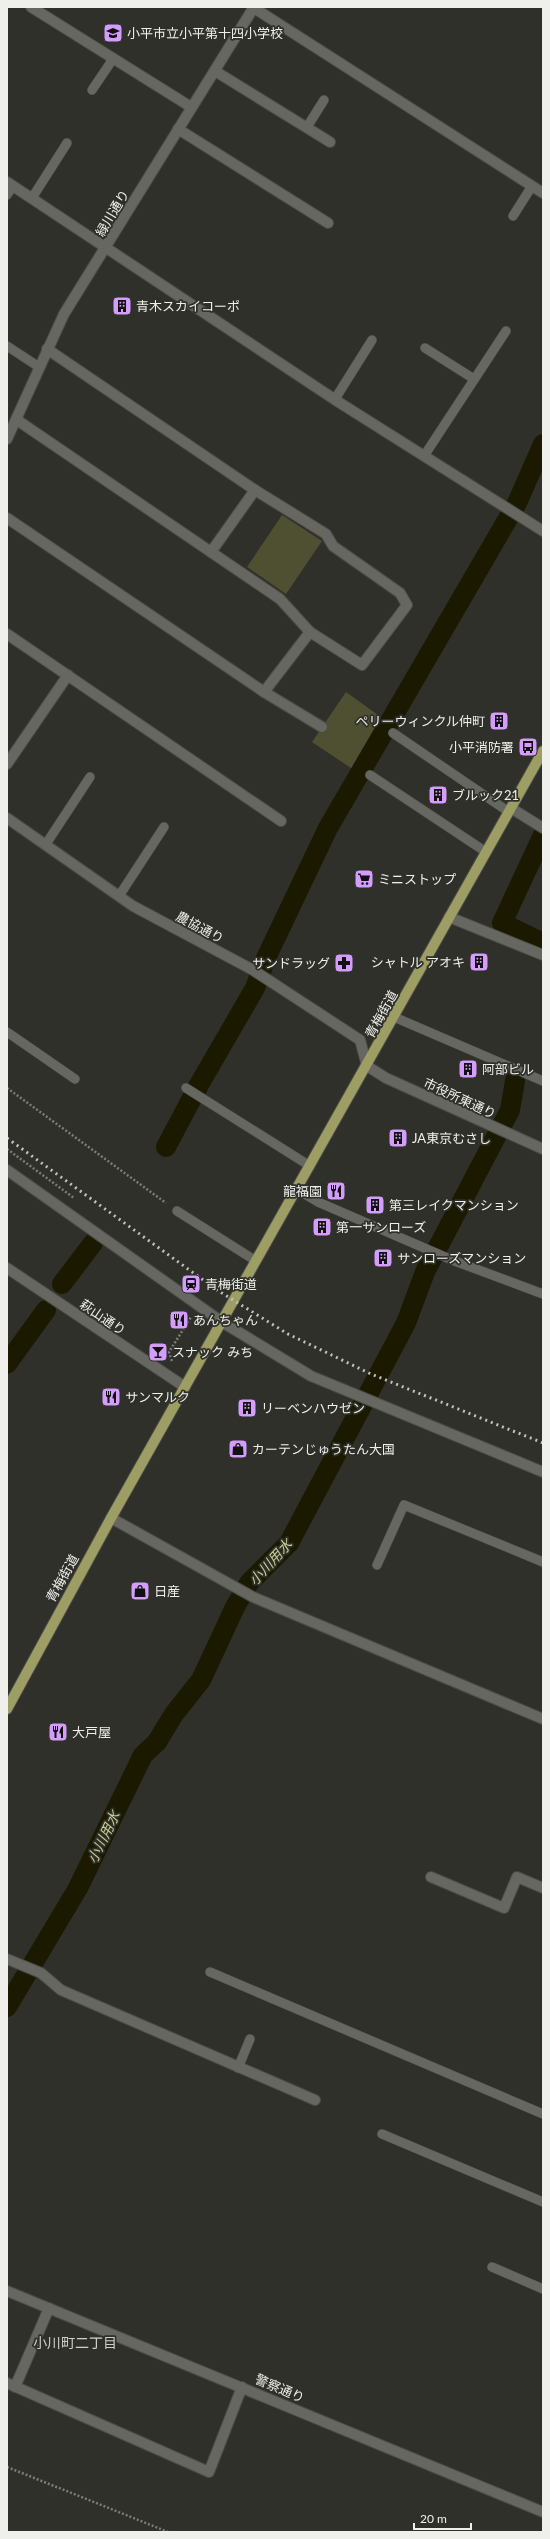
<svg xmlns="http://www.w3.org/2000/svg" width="550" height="2539" font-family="Lato,'Noto Sans JP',sans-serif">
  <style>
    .green { fill: #4f5031 }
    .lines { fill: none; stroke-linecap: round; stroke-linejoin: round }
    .canal { stroke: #1b1a00; stroke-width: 20 }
    .service-casing { stroke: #4b4c47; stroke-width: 10 }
    .minor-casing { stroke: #4b4c47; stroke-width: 12 }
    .tertiary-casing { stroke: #4b4c47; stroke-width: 12 }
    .primary-casing { stroke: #4b4c47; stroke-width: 12 }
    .path { stroke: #7c7d78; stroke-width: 2.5; stroke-dasharray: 2 2; stroke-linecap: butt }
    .service { stroke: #666761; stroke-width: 9 }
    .minor { stroke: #666761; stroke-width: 10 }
    .tertiary { stroke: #666761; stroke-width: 10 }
    .primary { stroke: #9d9e63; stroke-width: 10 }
    .rail { stroke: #c0c0bd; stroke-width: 3; stroke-dasharray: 2 4; stroke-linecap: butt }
    .labels { text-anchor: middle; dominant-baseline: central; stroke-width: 3.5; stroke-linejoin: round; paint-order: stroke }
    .poi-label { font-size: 13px; fill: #efefec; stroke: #2f302a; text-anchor: start }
    .street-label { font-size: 13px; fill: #efefec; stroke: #2f302a }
    .water-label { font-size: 14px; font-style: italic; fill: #cacc90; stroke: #2f302a }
    .neighbourhood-label { font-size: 14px; fill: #cecfc8; stroke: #2f302a }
  </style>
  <rect width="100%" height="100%" fill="#2f302a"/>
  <g class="green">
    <path d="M282 515 322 541 286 594 247 567Z"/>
    <path d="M346 692 382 718 354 770 312 742Z"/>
  </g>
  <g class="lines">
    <g class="canal">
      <path d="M543 835 502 923 543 943"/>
      <path d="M166 1147 200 1083 255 988 266 958 328 828 517 503 543 444"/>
      <path d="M62 1284 93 1243"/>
      <path d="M7 1364 46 1310"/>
      <path d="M7 2007 78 1888 143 1755 157 1742 174 1714 201 1680 235 1607 249 1583 289 1543 406 1323 425 1272 510 1110 515 1081"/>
    </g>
    <g class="service-casing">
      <g id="service">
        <path d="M92 90 113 59"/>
        <path d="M307 127 324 100"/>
        <path d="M7 195 13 186"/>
        <path d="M32 198 67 143"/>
        <path d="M513 216 532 186"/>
        <path d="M7 346 39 367"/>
        <path d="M425 348 474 379"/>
        <path d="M335 399 372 340"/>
        <path d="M424 456 506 331"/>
        <path d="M393 733 509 812"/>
        <path d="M370 775 486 852"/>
        <path d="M46 844 90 777"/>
        <path d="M119 896 164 827"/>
        <path d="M394 1017 543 1081"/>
        <path d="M7 1032 75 1079"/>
        <path d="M186 1088 310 1166"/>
        <path d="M296 1189 318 1202 452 1260 543 1294"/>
        <path d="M177 1211 256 1261"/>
        <path d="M377 1565 404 1505 543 1562"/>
        <path d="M210 1972 543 2114"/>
        <path d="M238 2068 250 2039"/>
        <path d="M382 2134 543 2202"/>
        <path d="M492 2267 543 2289"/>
      </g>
    </g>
    <g class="minor-casing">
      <g id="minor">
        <path d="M31 7 191 107"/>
        <path d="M254 8 543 193"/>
        <path d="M215 71 330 142"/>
        <path d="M178 129 328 223"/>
        <path d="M7 182 340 403 543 531"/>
        <path d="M17 420 280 599 310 632 362 665 407 605 400 593 333 546 326 534 255 490 47 349"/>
        <path d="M7 518 264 692 322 727"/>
        <path d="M211 552 255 490"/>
        <path d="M7 634 281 821"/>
        <path d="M264 692 310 632"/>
        <path d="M7 764 68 675"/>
        <path d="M511 808 543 828"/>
        <path d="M7 818 133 906 253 970 360 1040 367 1066"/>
        <path d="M449 917 543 955"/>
        <path d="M7 1170 222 1322"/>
        <path d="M111 1518 253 1597 543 1719"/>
        <path d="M431 1877 504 1908 517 1877 543 1888"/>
        <path d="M7 1959 41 1973 61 1990 315 2100"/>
        <path d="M7 2291 543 2512"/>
        <path d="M7 2383 209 2472 242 2387"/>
        <path d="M15 2387 49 2308"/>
      </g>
    </g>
    <g class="tertiary-casing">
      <g id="tertiary">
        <path d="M7 439 64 314 254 7"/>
        <path d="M367 1066 386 1078 543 1149"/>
        <path d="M7 1268 185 1387"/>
        <path d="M222 1322 311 1376 543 1472"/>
      </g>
    </g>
    <g class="primary-casing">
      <path id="primary" d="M7 1709 111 1518 543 751"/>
    </g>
    <g class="path">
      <path d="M7 1088 166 1203"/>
      <path d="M7 1149 74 1198"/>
      <path d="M172 1361 169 1352 191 1317"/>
      <path d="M7 2467 168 2532"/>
    </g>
    <use href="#service" class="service"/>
    <use href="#minor" class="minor"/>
    <use href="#tertiary" class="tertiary"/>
    <use href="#primary" class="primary"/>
    <path class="rail" d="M7 1138 217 1290 288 1334 371 1374 543 1443"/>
  </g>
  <defs>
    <g id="school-square" transform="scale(1)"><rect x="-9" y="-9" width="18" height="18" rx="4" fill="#d49cfb" stroke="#2f302a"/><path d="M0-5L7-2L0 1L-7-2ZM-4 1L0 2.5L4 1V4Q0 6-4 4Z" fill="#111"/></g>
    <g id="building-square" transform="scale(1)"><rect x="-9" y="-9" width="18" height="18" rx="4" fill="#d49cfb" stroke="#2f302a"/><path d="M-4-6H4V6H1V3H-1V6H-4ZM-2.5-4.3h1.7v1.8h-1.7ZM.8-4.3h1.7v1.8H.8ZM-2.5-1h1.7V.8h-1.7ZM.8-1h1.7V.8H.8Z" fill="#111"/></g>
    <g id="bus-square" transform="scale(1)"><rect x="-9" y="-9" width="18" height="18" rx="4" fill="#d49cfb" stroke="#2f302a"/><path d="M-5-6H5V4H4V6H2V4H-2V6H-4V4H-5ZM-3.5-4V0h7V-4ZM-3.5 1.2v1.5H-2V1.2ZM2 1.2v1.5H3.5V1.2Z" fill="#111"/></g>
    <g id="supermarket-square" transform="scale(1)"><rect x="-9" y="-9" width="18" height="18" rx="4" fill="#d49cfb" stroke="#2f302a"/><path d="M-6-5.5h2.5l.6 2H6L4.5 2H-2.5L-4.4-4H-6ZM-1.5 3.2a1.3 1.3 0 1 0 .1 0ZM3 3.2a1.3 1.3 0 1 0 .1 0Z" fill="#111"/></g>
    <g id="pharmacy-square" transform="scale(1)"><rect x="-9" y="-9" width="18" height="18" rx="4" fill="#d49cfb" stroke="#2f302a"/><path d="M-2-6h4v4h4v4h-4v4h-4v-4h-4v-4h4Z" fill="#111"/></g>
    <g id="restaurant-square" transform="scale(1)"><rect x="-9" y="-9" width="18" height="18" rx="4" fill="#d49cfb" stroke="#2f302a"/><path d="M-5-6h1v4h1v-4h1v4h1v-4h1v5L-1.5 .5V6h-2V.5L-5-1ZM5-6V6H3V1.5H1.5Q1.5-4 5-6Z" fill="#111"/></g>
    <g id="station-square" transform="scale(1)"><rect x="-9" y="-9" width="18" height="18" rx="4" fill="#d49cfb" stroke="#2f302a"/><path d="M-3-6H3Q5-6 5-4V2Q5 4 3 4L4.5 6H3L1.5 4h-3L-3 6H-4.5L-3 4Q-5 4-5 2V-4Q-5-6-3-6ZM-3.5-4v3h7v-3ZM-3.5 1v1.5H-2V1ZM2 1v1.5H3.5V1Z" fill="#111"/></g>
    <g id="bar-square" transform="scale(1)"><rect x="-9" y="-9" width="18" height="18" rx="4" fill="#d49cfb" stroke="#2f302a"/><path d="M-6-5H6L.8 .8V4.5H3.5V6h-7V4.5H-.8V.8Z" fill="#111"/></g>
    <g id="shop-square" transform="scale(1)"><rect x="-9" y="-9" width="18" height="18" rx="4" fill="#d49cfb" stroke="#2f302a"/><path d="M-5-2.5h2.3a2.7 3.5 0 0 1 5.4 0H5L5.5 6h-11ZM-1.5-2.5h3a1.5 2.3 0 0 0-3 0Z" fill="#111"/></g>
  </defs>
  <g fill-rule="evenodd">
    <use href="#school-square" x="113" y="33"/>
    <use href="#building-square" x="122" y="306"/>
    <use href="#building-square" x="499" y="721"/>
    <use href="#bus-square" x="528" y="747"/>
    <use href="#building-square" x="438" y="795"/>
    <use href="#supermarket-square" x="364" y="879"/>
    <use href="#building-square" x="479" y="962"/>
    <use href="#pharmacy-square" x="344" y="963"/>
    <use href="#building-square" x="468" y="1069"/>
    <use href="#building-square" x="398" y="1138"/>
    <use href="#restaurant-square" x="336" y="1191"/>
    <use href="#building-square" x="375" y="1205"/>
    <use href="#building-square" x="322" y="1227"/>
    <use href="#building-square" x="383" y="1258"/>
    <use href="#station-square" x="191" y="1284"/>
    <use href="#restaurant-square" x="179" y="1320"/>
    <use href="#bar-square" x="158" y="1352"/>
    <use href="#restaurant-square" x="111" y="1397"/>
    <use href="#building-square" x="247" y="1408"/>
    <use href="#shop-square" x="238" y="1449"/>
    <use href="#shop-square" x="140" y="1591"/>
    <use href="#restaurant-square" x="58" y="1732"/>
  </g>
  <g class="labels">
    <g class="poi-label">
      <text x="127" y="33">小平市立小平第十四小学校</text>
      <text x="136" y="306">青木スカイコーポ</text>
      <text x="485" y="721" text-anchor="end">ペリーウィンクル仲町</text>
      <text x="514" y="747" text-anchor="end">小平消防署</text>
      <text x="452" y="795">ブルック21</text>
      <text x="378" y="879">ミニストップ</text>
      <text x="465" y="962" text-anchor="end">シャトル アオキ</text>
      <text x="330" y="963" text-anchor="end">サンドラッグ</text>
      <text x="482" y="1069">阿部ビル</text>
      <text x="412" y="1138">JA東京むさし</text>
      <text x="322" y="1191" text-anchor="end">龍福園</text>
      <text x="389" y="1205">第三レイクマンション</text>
      <text x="336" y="1227">第一サンローズ</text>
      <text x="397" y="1258">サンローズマンション</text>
      <text x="205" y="1284">青梅街道</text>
      <text x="193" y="1320">あんちゃん</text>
      <text x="172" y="1352">スナック みち</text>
      <text x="125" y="1397">サンマルク</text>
      <text x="261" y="1408">リーベンハウゼン</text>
      <text x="252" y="1449">カーテンじゅうたん大国</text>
      <text x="154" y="1591">日産</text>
      <text x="72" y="1732">大戸屋</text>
    </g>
    <g class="street-label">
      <text transform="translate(112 213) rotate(-59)">緑川通り</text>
      <text transform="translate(200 927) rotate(28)">農協通り</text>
      <text transform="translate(381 1014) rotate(-61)">青梅街道</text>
      <text transform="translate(460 1098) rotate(25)">市役所東通り</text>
      <text transform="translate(103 1317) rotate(34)">萩山通り</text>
      <text transform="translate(62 1578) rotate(-61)">青梅街道</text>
      <text transform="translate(280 2388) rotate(23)">警察通り</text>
    </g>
    <g class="water-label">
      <text transform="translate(270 1562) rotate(-48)">小川用水</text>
      <text transform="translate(103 1837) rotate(-64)">小川用水</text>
    </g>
    <g class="neighbourhood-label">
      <text x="75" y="2342">小川町二丁目</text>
    </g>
  </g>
  <rect width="550" height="2539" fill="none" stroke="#efefec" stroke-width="16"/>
  <path d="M414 2523v6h57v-6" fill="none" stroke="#efefec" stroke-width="2"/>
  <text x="420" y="2523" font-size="12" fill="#efefec" stroke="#2f302a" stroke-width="3" paint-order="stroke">20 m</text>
</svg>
